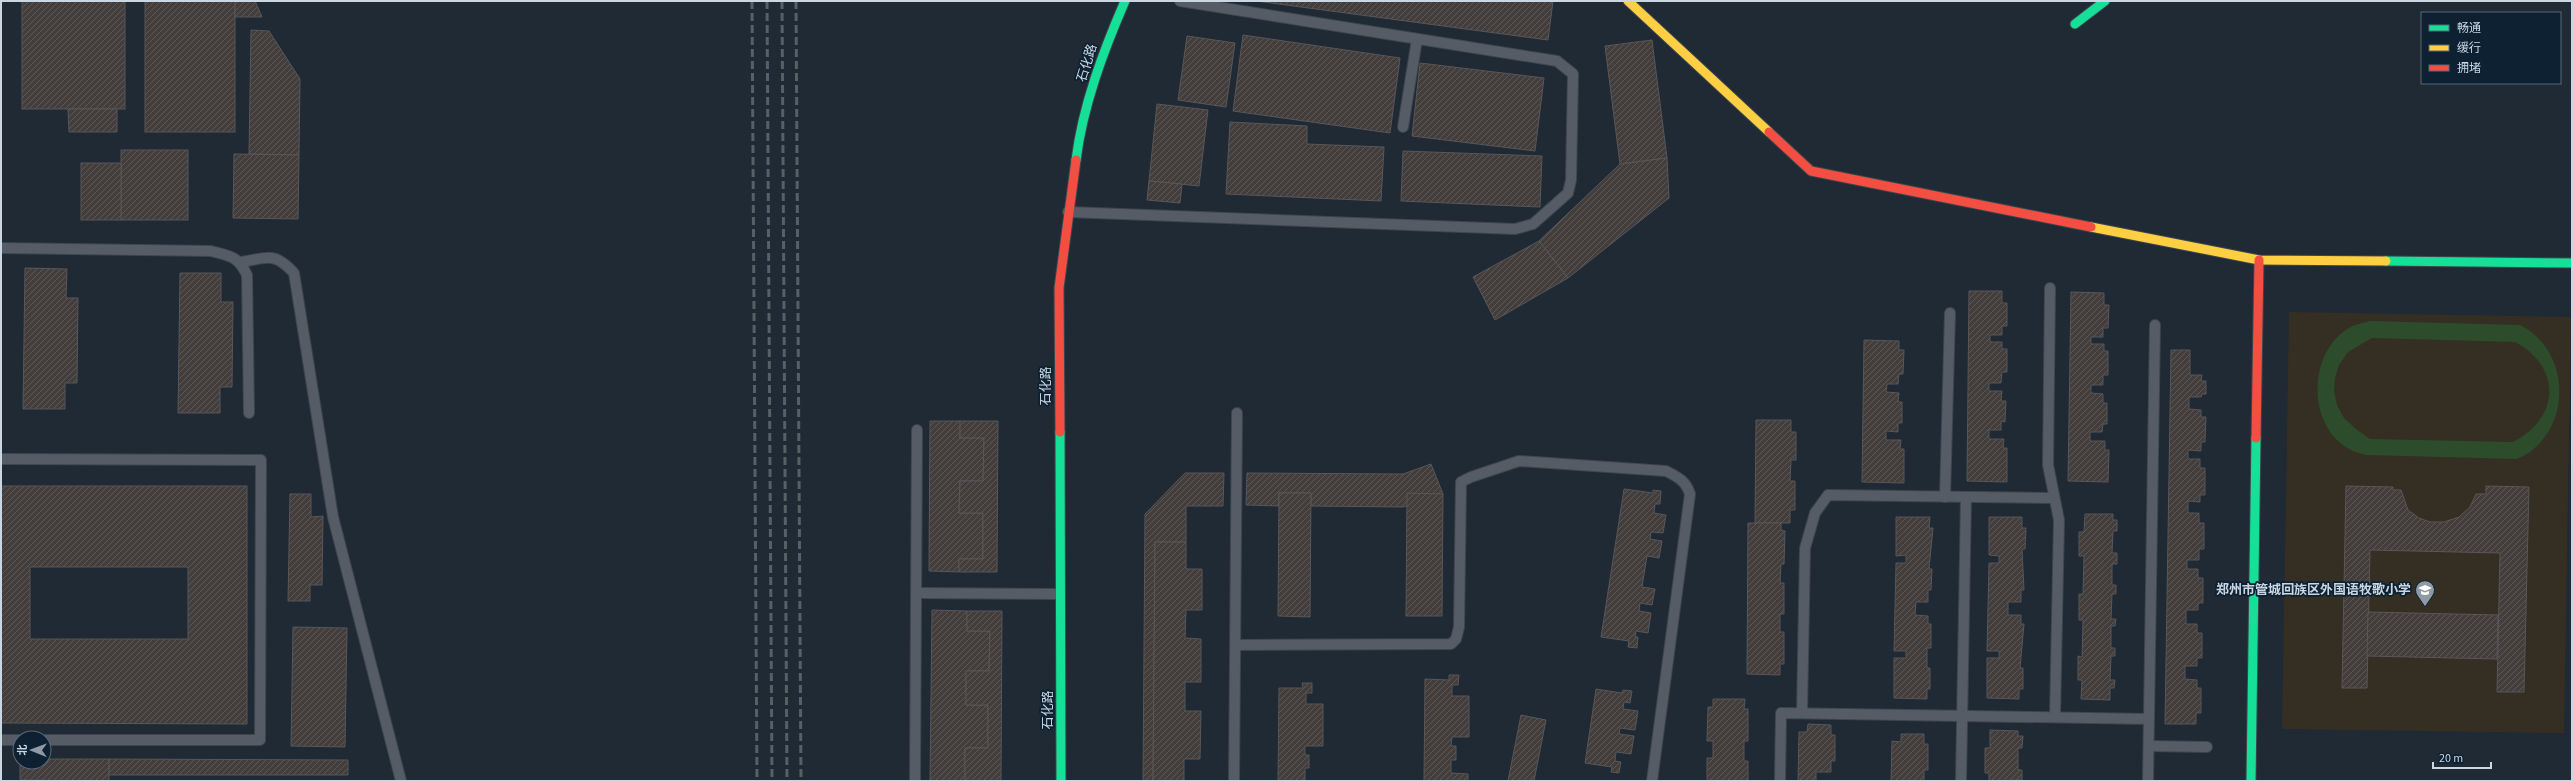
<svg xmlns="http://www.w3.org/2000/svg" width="2573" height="782" font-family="'Source Sans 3','Noto Sans SC',sans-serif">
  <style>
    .education { fill: #342f22 }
    .pitch { fill: #2c4c2b; fill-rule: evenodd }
    .building { fill: url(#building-hatch); stroke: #585759; fill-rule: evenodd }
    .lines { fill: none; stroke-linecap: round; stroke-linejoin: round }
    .lane-casing { stroke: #3d464f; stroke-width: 12 }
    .fast-casing { stroke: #3d464f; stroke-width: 11 }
    .slow-casing { stroke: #3d464f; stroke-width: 11 }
    .jam-casing { stroke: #3d464f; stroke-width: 11 }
    .lane { stroke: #555c65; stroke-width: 10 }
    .fast { stroke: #16e098; stroke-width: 9 }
    .slow { stroke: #ffcf43; stroke-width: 9 }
    .jam { stroke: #f24e42; stroke-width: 9 }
    .rail { stroke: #576067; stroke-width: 3; stroke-dasharray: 8 4; stroke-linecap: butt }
    .labels { text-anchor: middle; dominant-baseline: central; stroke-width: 3.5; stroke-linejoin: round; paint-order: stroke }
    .street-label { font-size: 13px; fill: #cad6e2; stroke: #0d2133 }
    .poi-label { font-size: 13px; font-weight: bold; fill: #cad6e2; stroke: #0d2133; text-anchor: end }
  </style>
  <defs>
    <pattern id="building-hatch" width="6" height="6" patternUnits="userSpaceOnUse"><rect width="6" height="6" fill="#433d3c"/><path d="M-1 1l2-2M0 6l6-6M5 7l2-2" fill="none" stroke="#5d5858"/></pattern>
  </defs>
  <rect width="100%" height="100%" fill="#1f2a35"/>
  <path class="education" d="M2289 312 2571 317 2564 733 2282 729Z"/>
  <path class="pitch" d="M2370 321 2520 325C2573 351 2573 435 2517 459L2366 455C2361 454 2354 452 2349 449 2306 425 2308 352 2349 328 2355 324 2364 323 2370 321ZM2372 338 2515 342C2562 367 2560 418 2513 442L2370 439 2356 429 2344 418 2337 405 2334 391 2335 378 2339 365 2348 352Z"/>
  <g class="building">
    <rect x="22" y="1" width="103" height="108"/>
    <rect x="145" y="1" width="90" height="131"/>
    <path d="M235 1H255L262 17H235Z"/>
    <path d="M1256 1H1553L1548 40Z"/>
    <path d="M251 30 269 31 300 79 299 155 249 154Z"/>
    <path d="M1243 35 1400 58 1390 133 1233 111Z"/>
    <path d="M1187 36 1235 43 1226 107 1178 100Z"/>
    <path d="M1652 40 1667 158 1620 164 1605 46Z"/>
    <path d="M1420 63 1544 78 1535 151 1412 136Z"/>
    <path d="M1157 104 1208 110 1199 186 1149 181Z"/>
    <path d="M68 109H117V132H69Z"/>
    <path d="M1230 122 1307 126V144L1384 147 1381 201 1226 194Z"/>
    <rect x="121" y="150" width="67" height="70"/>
    <path d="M1403 151 1542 156 1540 207 1401 201Z"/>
    <path d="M234 154 299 155 298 219 233 218Z"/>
    <path d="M1667 158 1669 198 1568 278 1539 241 1620 164Z"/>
    <rect x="81" y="163" width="40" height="57"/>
    <path d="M1149 181 1182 184 1180 203 1147 200Z"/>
    <path d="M1539 241 1568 278 1495 320 1473 277Z"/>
    <path d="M25 268 67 269 66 298H78L77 383H65V409H23Z"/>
    <path d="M180 273H221V302H233L232 387H220V413H178Z"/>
    <path d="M1969 291H2002V303H2007V326H2002V335H1990V342H2002V349H2007V372H2002L2001 383H1989V391H2002L2001 401H2006L2005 422 2001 421V430H1989V439H2004L2003 448H2007V482L1967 481Z"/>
    <path d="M2071 292 2104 293V305H2109L2108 328H2103V337H2091V344H2104V351H2108V375H2103V385H2091V393L2103 394V403H2107V424H2103L2102 432H2090V441H2105V450H2109L2108 482 2068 481Z"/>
    <path d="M1864 340 1899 341V350H1904L1903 374H1899L1898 384H1887L1886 392 1899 393 1898 402H1902V423H1898V432L1886 431V440H1901L1900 449H1904V483L1862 482Z"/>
    <path d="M2171 350H2190V375H2202L2201 381H2206V394H2202L2201 397H2189V409L2201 410V417H2206L2205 442H2201V451L2188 450V459H2200V468H2205V495H2200V502L2188 501V513H2199V523H2204V549H2199V560H2187V569H2198V578H2203V603H2198V610H2186V624H2197V633H2202V658H2197V666H2185V679L2197 680V688H2201V713H2196V724H2165Z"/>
    <path d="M1756 420H1791V432H1796V460H1791L1790 481H1795V510H1790V523H1755Z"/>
    <path d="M930 421H960V438H984L983 481H960L959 513H983V559H959V572L929 571Z"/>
    <path d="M960 421H998L997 572H959V559H983V513H959L960 481H983L984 438H960Z"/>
    <path d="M1431 464 1443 494 1403 507 1311 506V493H1279V506L1246 505 1247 473 1403 474Z"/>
    <path d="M1185 473H1224L1223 506H1186V542H1155L1153 781H1143L1145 514Z"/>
    <path d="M1 486H247V724L1 723ZM30 567H188V639H30Z"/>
    <path d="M2346 486 2393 487V490H2401L2408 510 2419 518 2430 522H2444L2459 517 2470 507 2476 494H2486V486L2529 487 2524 692H2497L2500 553 2370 550 2367 688H2342Z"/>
    <path d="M1624 489 1653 493V490L1661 491 1660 504H1655L1654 513 1666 515 1663 533 1651 532 1650 539 1662 541 1659 558 1647 556 1642 587 1655 589 1652 605 1640 603 1639 611 1651 613 1648 633 1636 631 1635 637H1638L1637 648 1628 647 1629 641 1601 637Z"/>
    <path d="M1279 493H1311L1310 617 1278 616Z"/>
    <path d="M1407 493 1443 494 1442 616H1406Z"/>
    <path d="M290 494H311V517L323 516 322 585H310V601H288Z"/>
    <path d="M2085 514H2113V520H2117V531H2113L2112 553H2117V564H2112V585H2116V594H2112L2111 619H2116L2115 626H2111V648H2115V656H2111L2110 680H2115L2114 688H2110V700L2081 699 2082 680H2078V656L2082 657 2083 620H2079V594H2083L2084 556H2079V532H2084Z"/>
    <path d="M1896 517H1930L1929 528H1933L1929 569H1932L1931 590H1928V602H1916L1915 615 1928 616V624H1931V648H1927V668H1930V689H1927V699L1894 698V658H1906V651H1894L1896 563H1906V555L1896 556Z"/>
    <path d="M1989 517H2022V528H2026L2025 549H2022L2024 590H2021V602H2008V615H2021V624H2024L2020 668H2023V689H2019V699L1987 698V658H1999V651H1987L1989 563H1999V556L1989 555Z"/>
    <path d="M1748 523H1781V530L1785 531 1784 564H1781L1780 583H1784V614H1780V632H1784V664H1780V675L1747 674Z"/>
    <path d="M1155 542H1186V569H1202V610H1186L1185 638 1201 639V682H1185V711H1201L1200 759H1184V781H1153Z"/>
    <path d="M932 610 967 611V631H990L989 671H966V705H988V748H965V781H930Z"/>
    <path d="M967 611H1002L1001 781H965V748H988V705H966V671H989L990 631H967Z"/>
    <path d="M2368 612 2498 615 2497 659 2367 656Z"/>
    <path d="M293 627 347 628 345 747 291 746Z"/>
    <path d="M1449 675H1459L1458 685H1452V696H1469V737H1452L1451 746H1456V760H1451V773L1468 774V781H1424L1425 679 1449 680Z"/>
    <path d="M1302 683H1312V693H1306V704H1323V746H1305V755H1309V768H1305V781H1278L1279 688H1303Z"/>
    <path d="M1596 689 1622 693 1623 690 1632 691 1630 703 1624 702 1623 709 1638 711 1635 730 1620 728 1619 734 1634 736 1631 754 1616 752 1615 761 1621 762 1619 773 1611 772 1612 767 1585 763Z"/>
    <path d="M1713 699H1745L1744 709H1748V741H1744V761H1748V781H1707V758H1713V741H1707L1708 707H1713Z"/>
    <path d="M1521 715 1546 720 1534 781H1508Z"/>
    <path d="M1808 724 1831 725V735H1835V761H1831V772H1816V781H1798L1799 732H1807Z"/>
    <path d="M1990 730 2018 731V736H2023L2022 748H2018V770H2022V780L1989 781V773H1985V748H1990Z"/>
    <path d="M1901 734H1924V744H1928V770H1924V781H1891L1892 741 1901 742Z"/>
    <path d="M20 759V762H44V759H109V781L20 780Z"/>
    <path d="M109 759 348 760V775H109Z"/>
  </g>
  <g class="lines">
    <g class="lane-casing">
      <g id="lane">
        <path d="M1403 127 1417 39"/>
        <path d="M1068 212 1515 229 1533 224 1568 193 1571 180 1573 74 1557 61 1180 1"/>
        <path d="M1 248 211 251C230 256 238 256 247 275L249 413"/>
        <path d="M241 262C267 258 274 251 294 273L333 517 401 781"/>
        <path d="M2050 288 2048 465 2059 520 2055 717"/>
        <path d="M1 459 261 460 260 740H44"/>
        <path d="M1945 497 1950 313"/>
        <path d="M916 593 1060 594"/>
        <path d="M1236 645 1451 644 1456 639 1459 627 1461 482 1471 477 1519 461 1666 471C1678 477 1686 481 1690 494L1652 781"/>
        <path d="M1802 713 1805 548 1815 513 1828 495 2054 498"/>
        <path d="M1 740H20"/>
        <path d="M2149 746 2207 747"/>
        <path d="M915 781 917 430"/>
        <path d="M1234 781 1237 413"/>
        <path d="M1780 781 1781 713 2149 719"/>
        <path d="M1961 781 1966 497"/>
        <path d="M2148 781 2155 325"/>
      </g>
    </g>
    <g class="fast-casing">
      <g id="fast">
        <path d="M2075 24 2105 1"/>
        <path d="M1076 160C1083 105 1103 52 1125 1"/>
        <path d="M2386 261 2572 263"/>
        <path d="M1060 432 1061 781"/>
        <path d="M2251 781 2256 438"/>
      </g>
    </g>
    <g class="slow-casing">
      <g id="slow">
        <path d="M1628 1 1769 132"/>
        <path d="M2091 227 2259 260 2386 261"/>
      </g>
    </g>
    <g class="jam-casing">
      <g id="jam">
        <path d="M1769 132 1811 171 2091 227"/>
        <path d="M1060 432 1059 288 1076 160"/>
        <path d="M2256 438 2259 260"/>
      </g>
    </g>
    <use href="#lane" class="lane"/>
    <use href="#fast" class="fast"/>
    <use href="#slow" class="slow"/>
    <use href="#jam" class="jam"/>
    <g class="rail">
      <path d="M752 1 757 781"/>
      <path d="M767 1 772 781"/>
      <path d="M782 1 787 781"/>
      <path d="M796 1 801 781"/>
    </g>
  </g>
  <defs>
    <g id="school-pin" transform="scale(1)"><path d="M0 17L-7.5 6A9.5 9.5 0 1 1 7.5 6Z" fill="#8e9aa5" stroke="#0d2133"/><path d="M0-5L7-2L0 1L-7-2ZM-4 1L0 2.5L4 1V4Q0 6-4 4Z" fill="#fff"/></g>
  </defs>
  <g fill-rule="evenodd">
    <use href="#school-pin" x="2425" y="590"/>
  </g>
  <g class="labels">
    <g class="street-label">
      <text transform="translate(1087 63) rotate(-73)">石化路</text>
      <text transform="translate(1046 386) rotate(-90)">石化路</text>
      <text transform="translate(1048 710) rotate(-90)">石化路</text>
    </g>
    <g class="poi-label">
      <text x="2411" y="590">郑州市管城回族区外国语牧歌小学</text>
    </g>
  </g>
  <rect width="2573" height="782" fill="none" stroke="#cad6e2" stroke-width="4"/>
  <rect x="2421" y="12" width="140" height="72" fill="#0d2133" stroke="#596979"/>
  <rect x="2429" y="25" width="20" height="6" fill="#16e098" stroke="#596979"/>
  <text x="2457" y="32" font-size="12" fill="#cad6e2">畅通</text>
  <rect x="2429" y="45" width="20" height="6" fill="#ffcf43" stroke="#596979"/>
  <text x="2457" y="52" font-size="12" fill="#cad6e2">缓行</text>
  <rect x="2429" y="65" width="20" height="6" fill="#f24e42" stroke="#596979"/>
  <text x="2457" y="72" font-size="12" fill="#cad6e2">拥堵</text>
  <g transform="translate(32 750) rotate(271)"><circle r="19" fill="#0d2133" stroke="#596979"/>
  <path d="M0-3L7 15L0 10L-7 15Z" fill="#8e9aa5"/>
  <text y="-6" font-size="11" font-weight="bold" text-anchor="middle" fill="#cad6e2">北</text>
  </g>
  <path d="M2433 762v6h58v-6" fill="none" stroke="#cad6e2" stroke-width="2"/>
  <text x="2439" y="762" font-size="12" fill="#cad6e2" stroke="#0d2133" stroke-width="3" paint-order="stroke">20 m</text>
</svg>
